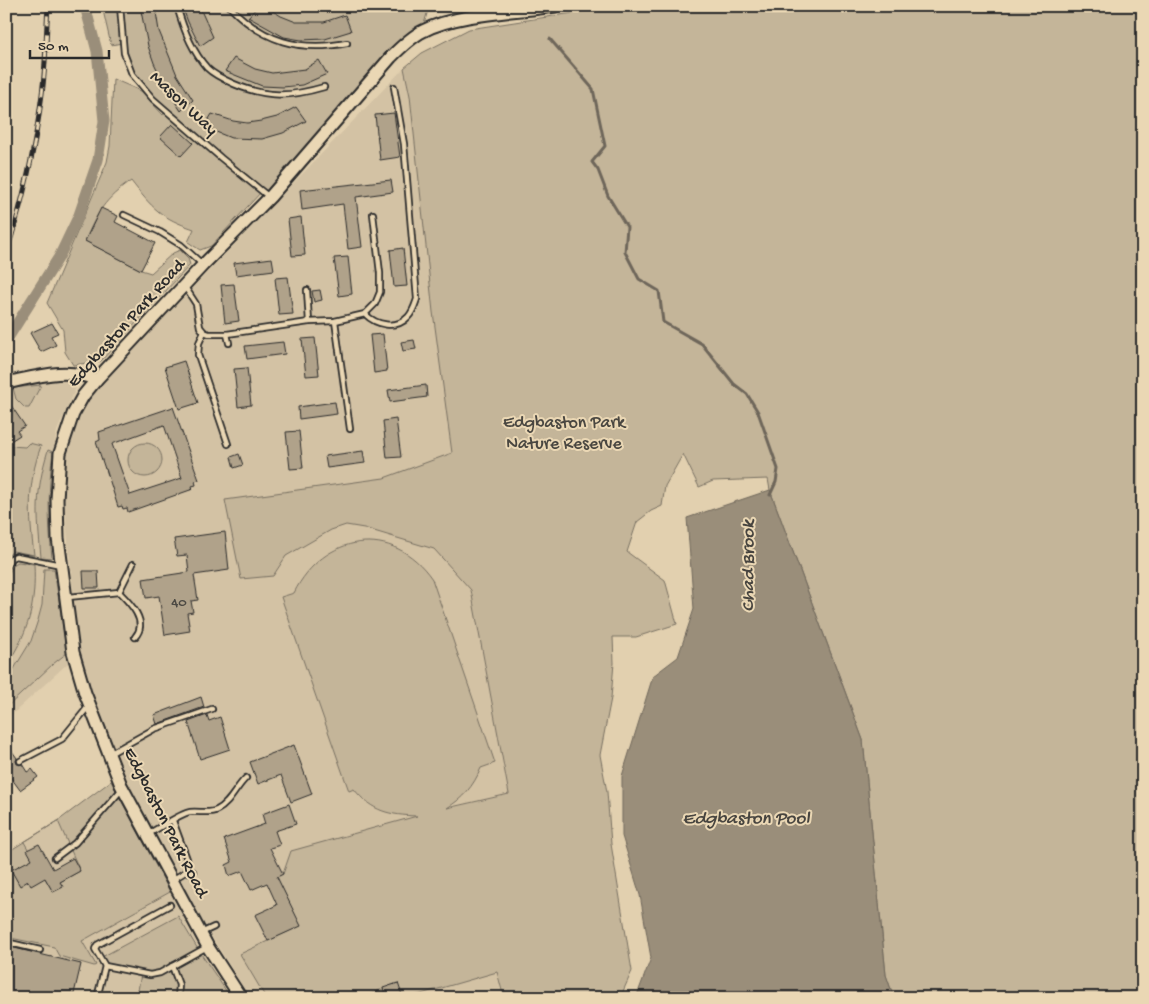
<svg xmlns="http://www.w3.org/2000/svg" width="1149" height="1004" font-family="'Gochi Hand',sans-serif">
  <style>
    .built { fill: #d3c2a4 }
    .green { fill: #c4b599; stroke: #787062; fill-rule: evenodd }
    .water { fill: #9a8e7a; stroke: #6e665a }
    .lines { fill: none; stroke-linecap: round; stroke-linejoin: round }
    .stream { stroke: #6e665a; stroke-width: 3 }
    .canal { stroke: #9a8e7a; stroke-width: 11 }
    .building { fill: #b0a28a; stroke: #2b2b2b; fill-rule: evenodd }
    .service-casing { stroke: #2b2b2b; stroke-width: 8 }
    .tertiary-casing { stroke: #2b2b2b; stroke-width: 15 }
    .service { stroke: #ead7b4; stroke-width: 4.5 }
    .tertiary { stroke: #ead7b4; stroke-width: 11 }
    .rail-casing { stroke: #2b2b2b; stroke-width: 5 }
    .rail { stroke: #ead7b4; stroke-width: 3; stroke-dasharray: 9; stroke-linecap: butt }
    .labels { text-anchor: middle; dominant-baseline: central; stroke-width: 4; stroke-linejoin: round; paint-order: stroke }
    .number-label { font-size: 15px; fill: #4c4943 }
    .street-label { font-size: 18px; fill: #2b2b2b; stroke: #ead7b4 }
    .park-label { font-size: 18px; fill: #4a4741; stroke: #ead7b4 }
    .water-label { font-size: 19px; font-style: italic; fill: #47443f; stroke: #ead7b4 }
  </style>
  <rect width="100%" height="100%" fill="#e2d0af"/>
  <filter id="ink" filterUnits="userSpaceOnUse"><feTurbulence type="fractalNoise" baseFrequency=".02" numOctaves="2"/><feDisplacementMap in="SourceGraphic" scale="10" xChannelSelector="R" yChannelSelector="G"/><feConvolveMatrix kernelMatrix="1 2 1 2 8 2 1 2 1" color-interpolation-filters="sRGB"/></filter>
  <g filter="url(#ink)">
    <g class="built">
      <path d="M404 68 410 96 471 589 509 794 454 806 503 998H250L202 921 162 850 122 770 94 702 82 660 76 623 63 490 67 448 88 400 104 380Z"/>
      <path d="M69 379 79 381 57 431 49 478V506L52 558 68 663 6 720V388L54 380Z"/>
      <path d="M111 781 198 946 231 998H6V853L58 821Z"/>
    </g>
    <g class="green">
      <path d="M102 6H454L438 11 428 10 422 31 270 197 262 191 211 246 200 250 188 242 194 229C161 218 152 208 131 181 105 199 97 212 85 241L141 270 151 273 173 253 180 250 188 258 190 265 101 361 73 365 65 352 63 330 47 303 107 162 110 146 113 79 141 91 163 115 166 109 132 74 122 43 111 45Z"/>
      <path d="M619 6H1143V998H894L886 975 863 740 770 490 768 479 713 481 699 487 683 454 665 486 662 506 651 511 637 522 627 552 665 580 677 624 636 637H613L614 663 611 698 600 755 607 792 611 844 632 971 620 998H504L497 972 407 998H403L397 983 361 998H266L240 954 300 926 277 877 283 874 291 851 417 816C390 815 372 812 354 789L349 791 281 597 294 593C323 534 393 522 432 579L495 763 481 768C473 787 463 798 447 808L509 794 471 590 434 549 364 528 346 525 331 530 286 556 273 576 241 579 225 500 384 478 452 453 433 312 410 96 404 68 422 53 469 29Z"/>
      <path d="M41 385 29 408H25L16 399 13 388Z"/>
      <path d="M6 443 11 446 25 447 29 443 41 446C27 485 29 514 34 555L13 551 6 557Z"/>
      <circle cx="145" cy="460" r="17"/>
      <path d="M48 450 53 452C48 487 48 522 52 558L41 557C37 514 35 493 48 450Z"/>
      <path d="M18 562 34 564C36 604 29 632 6 666V579L14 564Z"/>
      <path d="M44 569H54L67 653 53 664 6 708V682L31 641 38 620 42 605Z"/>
      <path d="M111 781 170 892 82 941 96 965 94 966 59 956 54 947 6 937V853L58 821ZM58 821 80 871 60 882 63 887 53 892 24 842Z"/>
      <path d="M178 916 199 951 231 998H145L137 996 141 974 105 966 100 958Z"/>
    </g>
    <path class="water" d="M770 490 863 740 886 975 894 998H636L651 958 640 895 622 836V776L653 676 678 657 694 609 687 518Z"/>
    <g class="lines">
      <path class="stream" d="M550 39 593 89 605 146 592 162 598 170 608 196 627 227 625 252 639 279 659 291 663 322 702 344 734 384 747 394 758 412 778 469 776 482 770 495"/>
      <path class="canal" d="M6 341 59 257 79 215 98 160 104 121 97 51 85 6"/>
    </g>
    <g class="building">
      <path d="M140 6H155L159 31 177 75 193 100 181 111 166 88 154 63 148 46Z"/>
      <path d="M182 6H199L213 37 200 46 188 22Z"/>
      <path d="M258 6H265L281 16 296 22H324L345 15 351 31 325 39 301 40 284 37 248 17Z"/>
      <path d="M234 58 255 69 272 73 305 69 319 60 327 74 302 85 283 87 262 86 225 71Z"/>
      <path d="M296 107 306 121 283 133 262 139 231 138 204 127 212 114 233 121 247 123 261 121 277 117Z"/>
      <path d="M394 113 400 157 380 160 375 115Z"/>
      <path d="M172 124 193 143 181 156 160 137Z"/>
      <path d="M391 180 393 192 356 197 362 247 348 249 343 204 302 210 300 190Z"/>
      <path d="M101 208 118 216 115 222 155 243 141 270 85 241Z"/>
      <path d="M301 217 305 255 292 256 288 219Z"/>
      <path d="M403 248 407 286 394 287 390 250Z"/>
      <path d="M348 257 352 294 339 296 334 258Z"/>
      <path d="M272 258 274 270 236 275 234 263Z"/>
      <path d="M288 277 293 314 279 315 275 278Z"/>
      <path d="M234 284 239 321 225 323 221 285Z"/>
      <path d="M320 290 322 300 314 302 312 291Z"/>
      <path d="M52 323 58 333 51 336 56 345 41 352 30 333Z"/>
      <path d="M383 334 387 371 374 373 370 335Z"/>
      <path d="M315 338 319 375 306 376 302 339Z"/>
      <path d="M414 340 416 349 403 351 401 342Z"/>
      <path d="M283 342 285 354 247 359 245 346Z"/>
      <path d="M184 361 198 403 179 409 165 367Z"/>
      <path d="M247 368 251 405 238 407 234 369Z"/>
      <path d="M426 385 427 397 390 402 388 390Z"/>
      <path d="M6 398 25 426 17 431 20 435 9 442 6 437Z"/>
      <path d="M335 402 337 414 299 419 298 407Z"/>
      <path d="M173 407 199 480 195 481 196 485 192 486 193 489 128 512 127 508 123 509 122 506 118 507 106 469H105L96 442 100 440 99 432ZM164 425 182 478 130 495 112 444Z"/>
      <path d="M396 419 401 457 387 458 383 421Z"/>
      <path d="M299 431 303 468 290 469 286 432Z"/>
      <path d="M363 451 365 463 327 468 325 456Z"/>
      <path d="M239 454 243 465 234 468 231 457Z"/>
      <path d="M225 532 229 570 194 575 198 600 191 601 193 612 187 613 190 631 165 635 159 596 146 598 143 579 189 572 187 555 177 556 174 539Z"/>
      <path d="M83 571H98L99 588H84Z"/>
      <path d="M201 697 204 707 157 724 154 715Z"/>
      <path d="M207 715 209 721 220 717 230 749 200 759 188 722Z"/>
      <path d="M6 743 17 758 16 761 17 764H22L27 772 32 769 38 777 20 790 6 771Z"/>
      <path d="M294 745 312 794 291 802 281 775 258 784 250 762Z"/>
      <path d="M289 804 296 824 275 831 280 845 270 848 283 874 277 877 301 926 268 941 255 915 277 905 267 883 251 890 242 871 229 876 226 865 232 862 224 839 265 824 262 814Z"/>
      <path d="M39 844 53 869 73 858 80 871 60 882 63 887 53 892 45 878 31 886 28 881 20 886 11 870 32 859 27 850Z"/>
      <path d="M6 946 81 964 73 998H6Z"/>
      <path d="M398 983 403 998H386L383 988Z"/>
    </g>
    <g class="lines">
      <g class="service-casing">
        <g id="service">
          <path d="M120 6 124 53 132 74 153 99 221 158 269 197"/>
          <path d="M177 6C183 28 192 51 207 68 214 75 225 80 234 84 267 98 290 97 324 87"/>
          <path d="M229 6C263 42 300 52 347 43"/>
          <path d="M124 215 160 232 181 245 202 264"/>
          <path d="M185 287 196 304 200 327 204 332 209 334H227L309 322 335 321 365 314 375 304 380 292V273L373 214"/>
          <path d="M307 290 309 322"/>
          <path d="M365 314C376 325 396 330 408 317 413 312 415 305 417 299L404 144 394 87"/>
          <path d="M335 321 350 429"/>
          <path d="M204 332 199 343 198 355 228 444"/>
          <path d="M227 334 229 343"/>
          <path d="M6 568 11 558 16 556 61 565"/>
          <path d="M119 592 133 564"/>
          <path d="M68 597 119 592C130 603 149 622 135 637"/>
          <path d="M111 753 154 729 212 709"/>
          <path d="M20 761 62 739 88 707"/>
          <path d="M173 821 187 859 189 872"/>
          <path d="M148 834C158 829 181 813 190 812 199 811 210 814 217 810 230 804 236 787 246 778"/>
          <path d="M55 858 75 843 122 789"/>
          <path d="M174 879 185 872H193"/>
          <path d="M170 905 97 945 95 949 105 966 150 975 160 973 207 947"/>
          <path d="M201 933 214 927"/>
          <path d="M6 942 40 950"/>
          <path d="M172 966 179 985 178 998"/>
          <path d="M466 995 467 998"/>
          <path d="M97 998 105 966"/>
        </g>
      </g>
      <g class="tertiary-casing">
        <g id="tertiary">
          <path d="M6 383C35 377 68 366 96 380"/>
          <path d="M241 998 208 947 121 785 85 693 73 652 58 538 57 499 60 453 73 414 83 396 96 380 203 265 270 197 391 57C400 48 411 37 423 31 458 13 516 12 555 6"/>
        </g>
      </g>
      <use href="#service" class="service"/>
      <use href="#tertiary" class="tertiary"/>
      <g class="rail-casing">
        <path id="rail" d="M6 254C23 202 35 149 42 94 46 65 46 35 48 6"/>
      </g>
      <use href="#rail" class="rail"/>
    </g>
  </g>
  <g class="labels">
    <g class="number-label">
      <text x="179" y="603">40</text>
    </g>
    <g class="street-label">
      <text transform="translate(183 104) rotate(43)">Mason Way</text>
      <text transform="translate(127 324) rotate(-48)">Edgbaston Park Road</text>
      <text transform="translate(165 823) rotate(63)">Edgbaston Park Road</text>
    </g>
    <g class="park-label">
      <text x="564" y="423">Edgbaston Park<tspan x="564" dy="21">Nature Reserve</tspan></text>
    </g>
    <g class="water-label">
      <text transform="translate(749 566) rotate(-90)">Chad Brook</text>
      <text x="746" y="819">Edgbaston Pool</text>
    </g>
  </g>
  <rect width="1149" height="1004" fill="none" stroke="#ead7b4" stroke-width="25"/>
  <rect x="12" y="12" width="1124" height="979" fill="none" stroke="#2b2b2b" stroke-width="2" filter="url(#ink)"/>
  <path d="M30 50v8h79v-8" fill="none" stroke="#2b2b2b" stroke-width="2.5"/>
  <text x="38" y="50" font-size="15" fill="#2b2b2b" stroke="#ead7b4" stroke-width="4" paint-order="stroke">50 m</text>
</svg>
